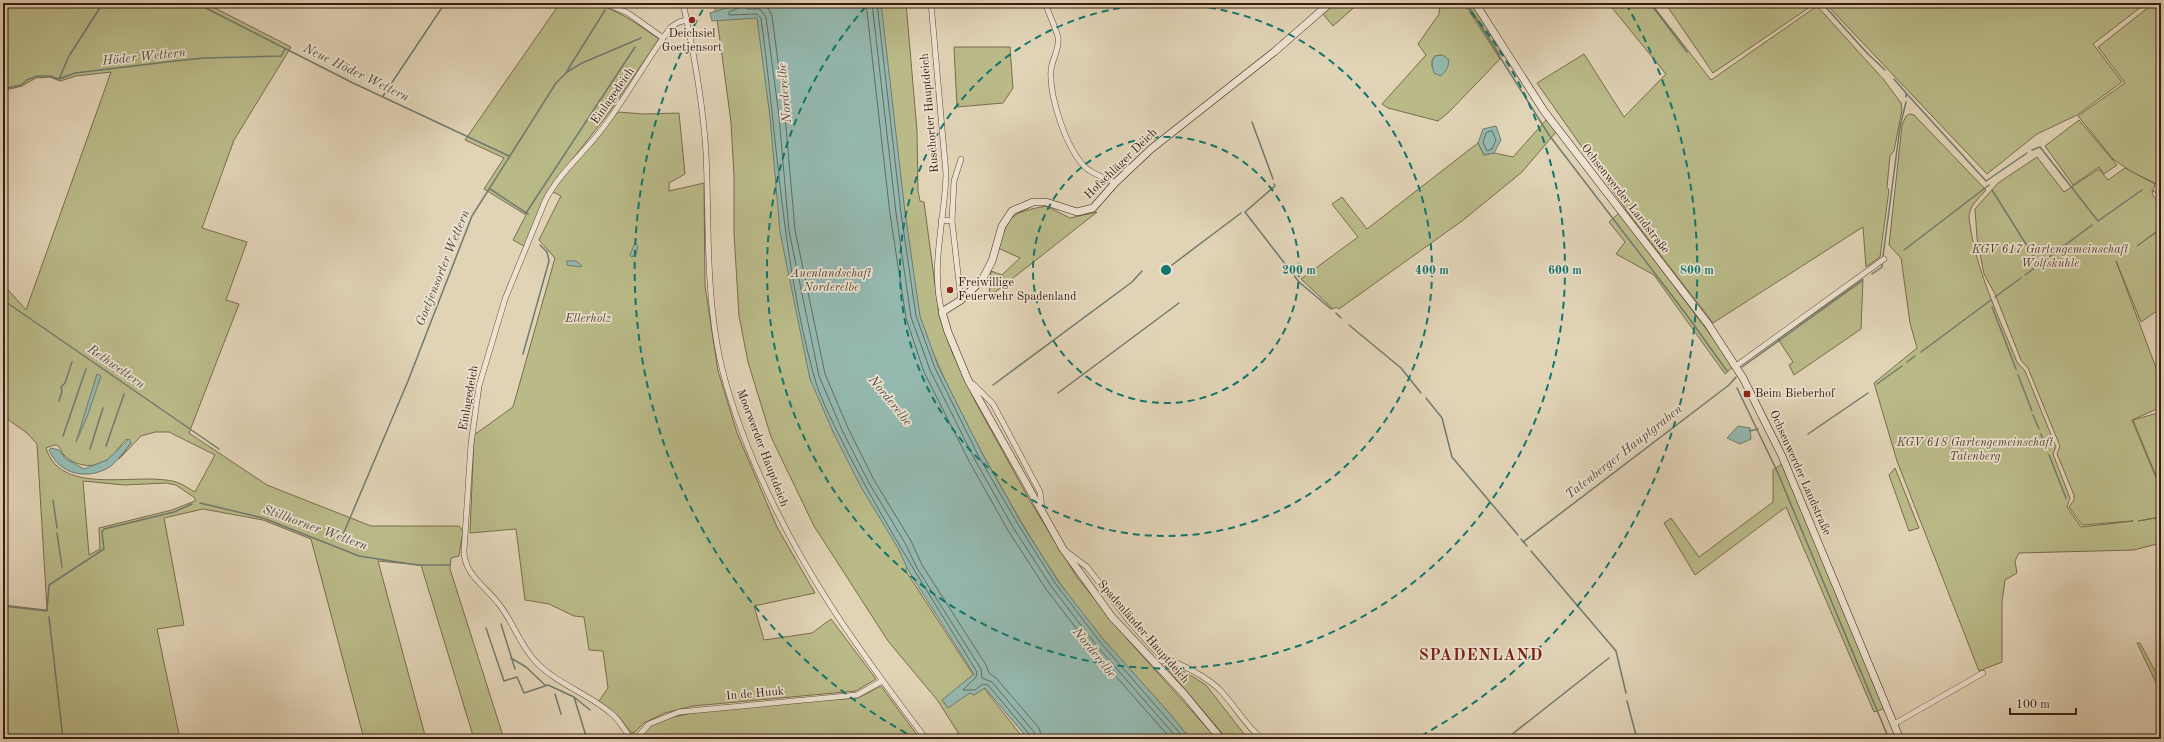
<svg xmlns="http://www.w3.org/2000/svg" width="2164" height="742" font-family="'Old Standard TT',serif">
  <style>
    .green { fill: #baba89; stroke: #7a6b4c; fill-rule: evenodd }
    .water { fill: #94b8ae; stroke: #707a6f }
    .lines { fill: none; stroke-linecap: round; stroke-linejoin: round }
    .shore { stroke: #666a5f; stroke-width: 1 }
    .stream { stroke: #707a6f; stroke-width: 1.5 }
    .street-casing { stroke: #634a3a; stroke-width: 6 }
    .secondary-casing { stroke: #391c10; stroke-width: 8 }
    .street { stroke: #ece2d0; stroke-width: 5 }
    .secondary { stroke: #ece2d0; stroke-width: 7 }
    .ring { fill: none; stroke: #0f766e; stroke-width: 2; stroke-dasharray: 7 5 }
    .poi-dot { fill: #8f2418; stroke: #ece2d0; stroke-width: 1.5 }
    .labels { text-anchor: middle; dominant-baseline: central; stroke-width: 3.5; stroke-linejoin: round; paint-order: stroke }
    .poi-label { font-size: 12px; fill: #391c10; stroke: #ece2d0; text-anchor: start }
    .street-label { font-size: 12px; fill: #391c10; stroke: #ece2d0 }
    .park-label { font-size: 12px; font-style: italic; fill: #59442e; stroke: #ece2d0 }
    .water-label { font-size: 13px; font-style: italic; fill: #544b3f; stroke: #ece2d0 }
    .district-label { font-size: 16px; font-weight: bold; letter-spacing: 1px; fill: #7a1f14; stroke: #ece2d0 }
    .centre { fill: #0f766e; stroke: #ece2d0; stroke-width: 2 }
    .ring-label { font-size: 12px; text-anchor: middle; font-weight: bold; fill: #0f766e; stroke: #ece2d0; stroke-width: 3.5; stroke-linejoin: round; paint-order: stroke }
  </style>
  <rect width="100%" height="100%" fill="#e1d3b6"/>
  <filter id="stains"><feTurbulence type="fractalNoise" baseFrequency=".005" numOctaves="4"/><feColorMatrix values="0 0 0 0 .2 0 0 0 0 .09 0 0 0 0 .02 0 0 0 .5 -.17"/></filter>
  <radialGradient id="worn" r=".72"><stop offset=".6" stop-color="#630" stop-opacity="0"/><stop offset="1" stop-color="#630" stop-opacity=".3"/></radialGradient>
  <g class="green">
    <path d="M3 3H205L291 47 234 140 202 228 247 242 226 300 239 304 189 433 267 485 371 526H459L463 531 459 556 451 558 450 569 504 739H474L421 565 378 561 426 739H364L311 539 263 520 203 509 164 518 184 625 157 629 180 739H3V605L46 610 47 608 37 444 27 433 3 416V284L26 310 111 72 76 76 60 81 50 77 36 78 22 86 6 90 3 98ZM155 432H169L215 455 195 492C189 489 183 484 176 482 139 471 61 498 46 448 49 447 53 445 55 445 60 445 61 451 63 454 74 466 92 469 106 461 115 456 119 445 127 439L131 443 119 459 141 436ZM83 481 124 485 166 483 176 485 195 498V501L172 510 99 528 100 549 89 555Z"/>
    <path d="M560 3C570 3 581 1 591 3 617 8 638 25 659 39L608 114 549 189 524 246 513 240 526 215 484 189 504 158 465 140Z"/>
    <path d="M712 3H906L917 131 918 191 920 201 924 202 939 315 952 352 975 401 1030 501 1077 577 1128 640 1217 739H1190C1155 694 1114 655 1079 610 1051 572 1026 531 1003 490 975 442 950 394 929 343L906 571 972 673 1024 739H962L938 701 888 641 814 526 771 437 748 362 739 316 734 233V176L731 122 716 11Z"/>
    <path d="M1335 3H1359L1333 26 1323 14Z"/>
    <path d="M1440 3H1464L1500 59 1449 112 1438 121 1388 108 1382 104 1426 55 1418 44 1439 14ZM1441 55 1449 60 1432 67V60L1435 56Z"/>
    <path d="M1467 3H1471L1503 53 1500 55Z"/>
    <path d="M1608 3H1651L1711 80 1817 6 1884 80 1901 103 1902 110 1894 151 1890 156 1887 187 1889 190 1880 257 1866 267 1863 227 1713 323 1629 214 1537 83 1584 54 1624 117 1666 74Z"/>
    <path d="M1665 3H1816L1713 73Z"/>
    <path d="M1825 3H2146L2093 44 2122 82 2077 115 2037 134 1987 174Z"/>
    <path d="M2154 3H2161V186L2132 172 2113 159 2078 116 2125 83 2098 47Z"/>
    <path d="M954 47H1010L1013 88 1003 103 957 107Z"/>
    <path d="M618 112 644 114 679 113 685 174 669 183V191L704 183 705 286 718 371 737 433 777 527 815 593 754 606 764 640 812 633 831 619 876 679 856 691 693 706 665 713 644 723 635 732 631 733 620 718 599 701 608 688 603 651 589 650 584 617 574 616 549 604 525 600 516 529 470 533 474 435 513 407 555 258 539 240 561 196 551 191Z"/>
    <path d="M1910 114 1914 115 1986 190C1980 197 1968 207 1969 218 1975 268 1998 315 2017 362L2025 371 2056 447 2053 454 2070 498 2067 507 2081 527 2133 521 2082 525 2069 507 2074 500V495L2057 454 2060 446 2028 368 2021 360 1995 294 1984 274 1977 238 1975 209 1998 183 2037 157 2064 192 2099 169 2108 180 2125 168 2155 184 2152 194 2161 206V228L2137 246 2161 229V308L2141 322 2116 261 2161 381V407L2132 420 2161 490V517L2138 521 2161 517V543L2134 550 2019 553 2015 561 2017 573 2005 580 2002 602V662L1979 671 1897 461 1874 383 1917 348 1910 323 1901 258 1889 245 1902 125 1906 116Z"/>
    <path d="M1547 119 1556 132 1522 172 1462 221 1339 309 1336 307 1333 309 1301 279 1358 237 1332 204 1342 197 1367 229 1478 143 1484 155 1494 153 1513 157Z"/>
    <path d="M2079 120 2117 165 2104 174 2099 167 2073 185 2045 146Z"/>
    <path d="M1046 206 1070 218 1097 212 989 297 991 271 1002 275 1020 258 998 248C1009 214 1011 213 1046 206Z"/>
    <path d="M1619 213 1734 366 1725 374 1654 275 1616 254 1625 242 1609 222Z"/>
    <path d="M1863 279 1861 329 1794 375 1789 365 1793 362 1778 339Z"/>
    <path d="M2161 412V488L2133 420Z"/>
    <path d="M1782 464 1886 708 1874 712 1786 507 1695 575 1664 523 1671 518 1699 557 1773 502V470Z"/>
    <path d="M1895 468 1919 528 1909 531 1889 475Z"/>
    <path d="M2137 643H2140L2161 682V693Z"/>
    <path d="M1165 666 1185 672 1206 685 1248 739H1227Z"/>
    <path d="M881 686 920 739H640C642 736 644 731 646 729 669 706 820 701 858 698Z"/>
  </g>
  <g class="water">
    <path d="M742 3H881L905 212 920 316 938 366 983 455 1022 524 1058 581 1103 639 1172 716 1190 739H1028L985 688 974 695 970 693 948 708 942 700 974 674 909 572 898 548 861 487 834 434 810 379 780 232 770 117 757 18 712 21 710 13Z"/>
    <path d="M1441 55C1454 58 1448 69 1441 76L1434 73C1432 66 1431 62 1435 56Z"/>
    <path d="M1496 126 1501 140 1494 153 1484 155 1478 143 1483 129Z"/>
    <path d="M635 243 638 246 636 255 632 257 630 255Z"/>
    <path d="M567 261H576L582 266 580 267 567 265Z"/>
    <path d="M97 374 101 376 87 417 76 442Z"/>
    <path d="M1738 426 1750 428 1751 439 1740 444 1727 438Z"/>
    <path d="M129 439 131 443C124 451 119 459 111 466 89 481 59 475 49 450L51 448 59 450 66 459 84 469 107 460Z"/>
  </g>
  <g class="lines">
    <g class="shore">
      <path d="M741 3 740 7 729 12V15L757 14 761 18C777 137 782 260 814 376 821 402 837 430 848 453 887 529 933 600 977 672L976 677 963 690H975L983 684 988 685 1030 735 1031 739"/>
      <path d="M746 3 747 9H760L766 17 779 116 789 231 819 376 842 430 869 483 905 543 917 568 981 669 982 678 992 682 1034 732 1036 739"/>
      <path d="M760 3 768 8 772 16 785 116 795 230 825 374 848 428 874 480 911 541 922 565 986 665 989 673 996 678 1039 728 1042 739"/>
      <path d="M866 3 890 214 906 318 924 372 970 463 1009 532 1046 589 1092 649 1171 739"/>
      <path d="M872 3 896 213 911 317 930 370 975 460 1014 529 1051 586 1096 645 1178 739"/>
      <path d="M877 3 901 213 916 316 935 368 979 457 1019 526 1055 583 1100 642 1185 739"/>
      <path d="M1492 131 1496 140 1492 149 1487 151 1483 142 1486 133Z"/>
    </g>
    <g class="stream">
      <path d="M196 3 353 83 509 156"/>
      <path d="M1466 3 1549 135 1686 314 1727 371"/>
      <path d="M1650 3 1687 52"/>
      <path d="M1822 3 1867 53 1885 70"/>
      <path d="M567 71 605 10"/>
      <path d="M59 79 69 56 103 3"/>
      <path d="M1894 79 1906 93V97"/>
      <path d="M3 89 21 85 27 80 37 76H50L59 79 75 73 175 61 204 58 281 56 285 49"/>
      <path d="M1906 93 1986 181 2027 153"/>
      <path d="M383 96 445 3"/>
      <path d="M1252 122 1273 179"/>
      <path d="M2032 150 2040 147 2098 221 2142 190"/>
      <path d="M1274 184 1275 186 1245 212 1299 282 1331 309"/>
      <path d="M490 189 528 214"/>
      <path d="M1992 190 2039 265"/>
      <path d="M2152 190 2161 196"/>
      <path d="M526 213 635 47"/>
      <path d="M1904 250 1989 185"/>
      <path d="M1883 256 1900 127 1906 102"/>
      <path d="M2045 260 2092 225"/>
      <path d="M1168 268 1241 213"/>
      <path d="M1872 274 1882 267V264"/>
      <path d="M2025 275 2040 264"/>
      <path d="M1995 297 2021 278"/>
      <path d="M3 300 219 449"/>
      <path d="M1992 307 2016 369"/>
      <path d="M1336 313 1341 318"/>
      <path d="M1349 325 1401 368 1421 393"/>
      <path d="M1921 352 1991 300"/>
      <path d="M523 354 549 261 547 252 540 245"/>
      <path d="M1907 362 1915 356"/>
      <path d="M1742 367 1862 281"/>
      <path d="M2018 375 2032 411"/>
      <path d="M1877 384 1902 366"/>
      <path d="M993 385 1132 282 1142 271"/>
      <path d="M1737 388 1777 471 1889 739"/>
      <path d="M1058 393 1179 303"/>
      <path d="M1426 398 1442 418 1452 457 1518 535"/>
      <path d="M59 401 62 391 61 387 65 383 72 362"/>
      <path d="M2033 415 2039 429"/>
      <path d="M1750 431 1758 429"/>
      <path d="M1808 434 1868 393"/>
      <path d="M2041 434 2046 448"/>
      <path d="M63 436 86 369"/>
      <path d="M106 446 124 394"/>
      <path d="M90 449 103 408"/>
      <path d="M2049 455 2066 498"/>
      <path d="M53 500 57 528"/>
      <path d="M200 503 263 518 359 556 417 565H450"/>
      <path d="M57 533 62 567"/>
      <path d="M342 537 408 381 472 216 556 83 567 72 582 63 641 38"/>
      <path d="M1521 539 1527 546"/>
      <path d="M1523 542 1729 385 1736 377"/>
      <path d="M1531 551 1616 651 1626 693"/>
      <path d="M3 606 47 611 49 585 104 549 102 532 104 529 174 512 192 504"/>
      <path d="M49 617 63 739"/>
      <path d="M501 624 515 669"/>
      <path d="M486 628 504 681 517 677 524 693 548 685 574 697 590 710"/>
      <path d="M511 658 526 667 545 685"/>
      <path d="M555 694 561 714"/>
      <path d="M574 697 586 736"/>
      <path d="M1627 701 1637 739"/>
      <path d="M1506 739 1609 658"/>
    </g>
    <g class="street-casing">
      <g id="street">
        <path d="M604 3 628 13 663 38"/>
        <path d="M683 3C694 53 703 102 706 153 709 217 706 281 717 344 724 385 738 424 754 462 799 568 857 648 926 739"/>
        <path d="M931 3 946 174C945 220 930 266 942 312"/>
        <path d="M1045 3C1049 14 1055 26 1058 37 1060 49 1052 59 1051 70 1049 96 1066 148 1085 167 1092 174 1106 178 1115 183"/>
        <path d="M941 220 952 221 961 300"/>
        <path d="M952 221 954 181 961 159"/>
        <path d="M1736 366 1884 259"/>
        <path d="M973 384 993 404 1040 492 1042 509"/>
        <path d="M1067 552 1087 567 1129 621 1163 659"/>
        <path d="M1162 661C1167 658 1173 662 1179 664 1192 670 1207 678 1218 688 1234 704 1244 724 1262 739"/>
        <path d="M1894 724 1983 673"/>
        <path d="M632 739C625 732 621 722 613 715 590 694 558 685 536 662 519 644 513 621 498 603 485 586 464 574 464 551L471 444 479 386 505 299 545 201C559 173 583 154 602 129 627 97 646 60 671 27L679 22 687 20"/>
        <path d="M636 739 649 724 679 712 857 695 882 681"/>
      </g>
    </g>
    <g class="secondary-casing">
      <g id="secondary">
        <path d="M1475 3 1544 111 1708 324 1743 378 1782 456 1900 739"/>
        <path d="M1221 739 1184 694 1112 617 1063 549 968 380 948 332 942 312 961 300 982 280 992 261 1002 226 1012 211 1033 202H1046L1077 212 1093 208 1115 183 1151 149 1274 52 1330 3"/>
      </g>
    </g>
    <use href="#street" class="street"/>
    <use href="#secondary" class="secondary"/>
  </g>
  <g class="ring">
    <circle cx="1166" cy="270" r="133"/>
    <circle cx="1166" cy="270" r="266"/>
    <path d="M1463 3A399 399 0 1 1 869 3"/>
    <path d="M917 739A531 531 0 0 1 706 4M1626 4A531 531 0 0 1 1415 739"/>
  </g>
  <g class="poi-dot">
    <circle cx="692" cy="20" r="4"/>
    <circle cx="950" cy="290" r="4"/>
    <rect x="1743" y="390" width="8" height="8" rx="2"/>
  </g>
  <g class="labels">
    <g class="poi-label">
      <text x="692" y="34" text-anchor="middle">Deichsiel<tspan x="692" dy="14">Goetjensort</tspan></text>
      <text x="958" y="283">Freiwillige<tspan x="958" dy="14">Feuerwehr Spadenland</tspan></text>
      <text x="1755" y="394">Beim Bieberhof</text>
    </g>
    <g class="street-label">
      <text transform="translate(613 96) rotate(-55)">Einlagedeich</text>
      <text transform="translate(930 113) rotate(-95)">Ruschorter Hauptdeich</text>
      <text transform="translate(1121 164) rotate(-44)">Hofschläger Deich</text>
      <text transform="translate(1625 199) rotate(52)">Ochsenwerder Landstraße</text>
      <text transform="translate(469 398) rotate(-80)">Einlagedeich</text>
      <text transform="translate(762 448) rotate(69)">Moorwerder Hauptdeich</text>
      <text transform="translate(1800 473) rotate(66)">Ochsenwerder Landstraße</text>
      <text transform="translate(1143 632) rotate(49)">Spadenländer Hauptdeich</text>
      <text transform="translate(755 694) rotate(-5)">In de Huuk</text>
    </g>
    <g class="park-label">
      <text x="2050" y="250">KGV 617 Gartengemeinschaft<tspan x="2050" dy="14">Wolfskuhle</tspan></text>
      <text x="831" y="274">Auenlandschaft<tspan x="831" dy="14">Norderelbe</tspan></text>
      <text x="588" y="319">Ellerholz</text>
      <text x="1975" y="443">KGV 618 Gartengemeinschaft<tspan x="1975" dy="14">Tatenberg</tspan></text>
    </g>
    <g class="water-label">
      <text transform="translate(144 57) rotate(-6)">Höder Wettern</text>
      <text transform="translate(356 73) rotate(26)">Neue Höder Wettern</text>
      <text transform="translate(785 93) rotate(-95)">Norderelbe</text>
      <text transform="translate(443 268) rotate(-68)">Goetjensorter Wettern</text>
      <text transform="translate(116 367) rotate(35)">Rethwettern</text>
      <text transform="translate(890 401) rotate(51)">Norderelbe</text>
      <text transform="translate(1624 452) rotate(-38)">Tatenberger Hauptgraben</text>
      <text transform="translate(315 528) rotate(20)">Stillhorner Wettern</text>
      <text transform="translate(1094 653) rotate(51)">Norderelbe</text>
    </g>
    <g class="district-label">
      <text x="1481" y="656">SPADENLAND</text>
    </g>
  </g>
  <circle cx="1166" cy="270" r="6" class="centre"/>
  <g class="ring-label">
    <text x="1299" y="274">200 m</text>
    <text x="1432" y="274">400 m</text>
    <text x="1565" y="274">600 m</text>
    <text x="1697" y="274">800 m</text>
  </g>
  <rect width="2164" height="742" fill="none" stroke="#e1d3b6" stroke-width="16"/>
  <rect x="4" y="4" width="2156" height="734" fill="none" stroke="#391c10" stroke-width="2"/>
  <rect x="8" y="8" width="2148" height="726" fill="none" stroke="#391c10"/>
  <path d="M2010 708v6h66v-6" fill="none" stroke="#391c10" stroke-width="2"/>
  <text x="2016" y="708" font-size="12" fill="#391c10" stroke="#ece2d0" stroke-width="3" paint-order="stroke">100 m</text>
  <rect width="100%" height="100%" filter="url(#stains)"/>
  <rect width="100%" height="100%" fill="url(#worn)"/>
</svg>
